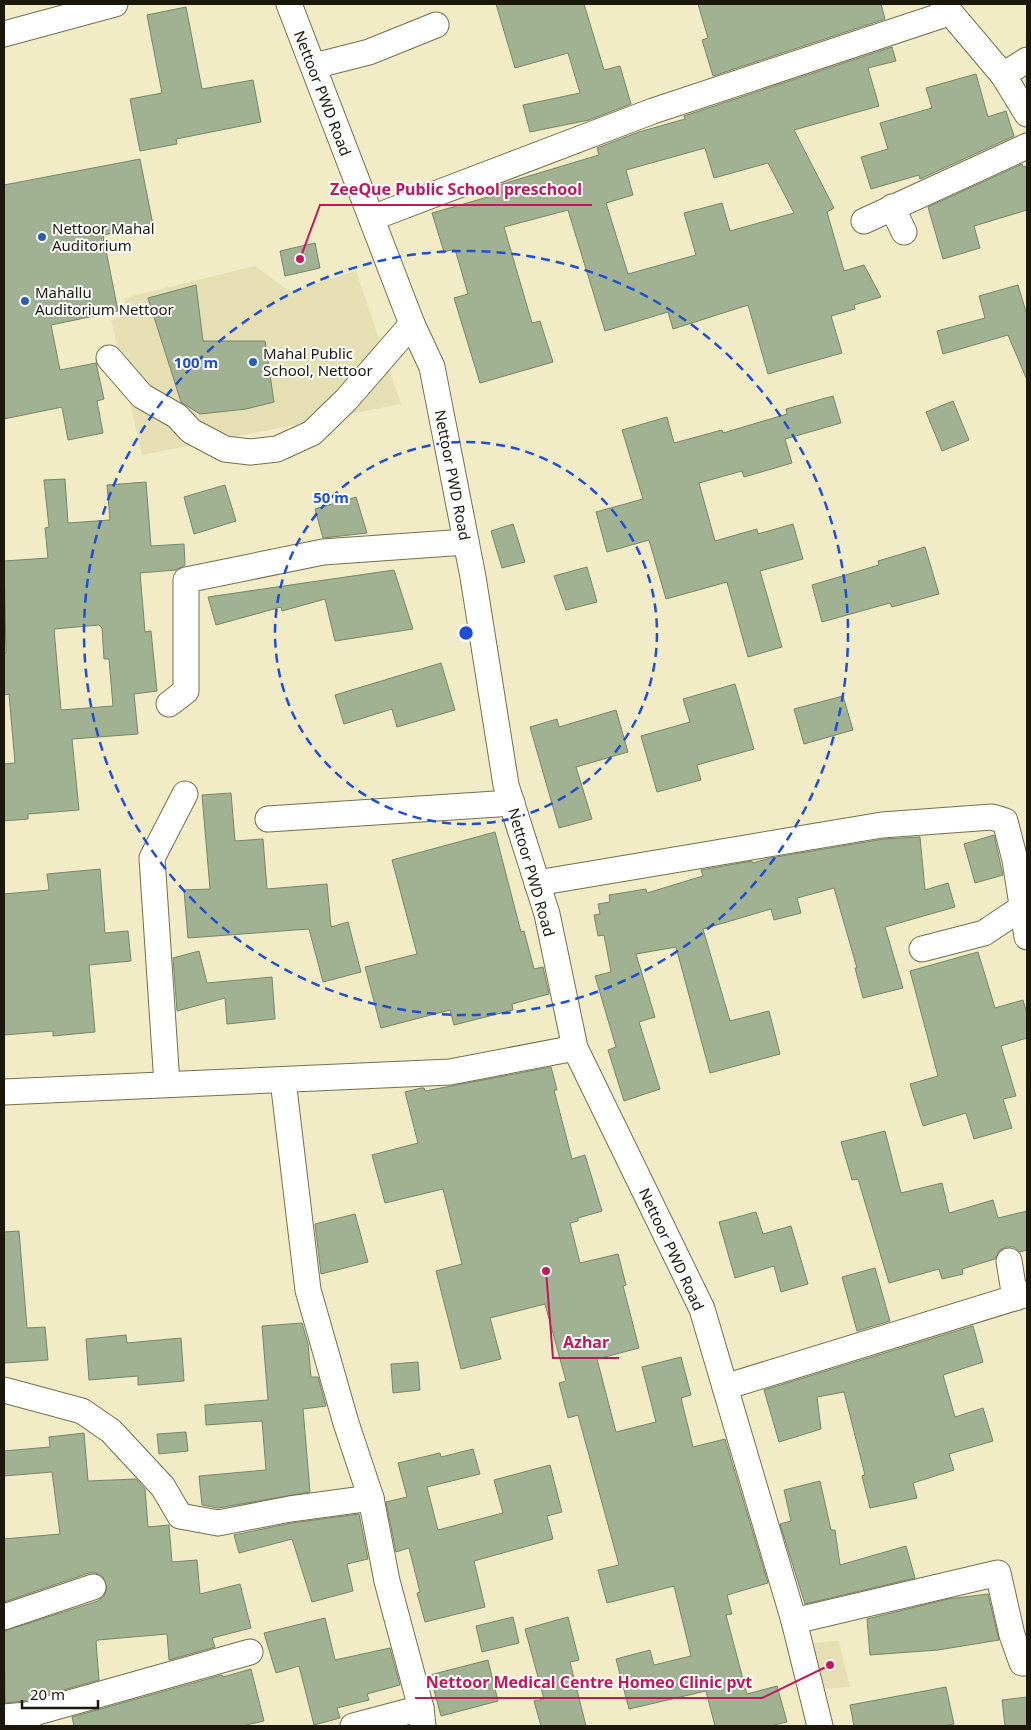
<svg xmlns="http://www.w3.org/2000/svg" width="1031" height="1730" font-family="'Noto Sans',sans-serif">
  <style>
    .built { fill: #e6dfb3 }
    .building { fill: #a0b292; stroke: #758667; fill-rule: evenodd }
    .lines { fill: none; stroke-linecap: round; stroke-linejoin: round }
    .minor-casing { stroke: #746f4d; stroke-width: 27 }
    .minor { stroke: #fff; stroke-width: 25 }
    .ring { fill: none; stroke: #1d4ed8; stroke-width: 2.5; stroke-dasharray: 9 6 }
    .poi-dot { fill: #2361b3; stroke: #fff; stroke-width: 2 }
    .labels { text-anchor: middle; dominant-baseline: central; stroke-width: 4; stroke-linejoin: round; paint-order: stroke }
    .street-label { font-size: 15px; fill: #1b180b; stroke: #fff }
    .poi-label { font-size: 15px; fill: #1b180b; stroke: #fff; text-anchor: start }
    .centre { fill: #1d4ed8; stroke: #fff; stroke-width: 2.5 }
    .ring-label { font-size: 15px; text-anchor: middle; font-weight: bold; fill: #1d4ed8; stroke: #fff; stroke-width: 4; stroke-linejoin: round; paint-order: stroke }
    .leader { fill: none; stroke: #c2185b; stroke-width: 2 }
    .callout-dot { fill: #c2185b; stroke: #fff; stroke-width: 2 }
    .callout-label { font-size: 16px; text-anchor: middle; font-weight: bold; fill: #c2185b; stroke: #fff; stroke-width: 4; stroke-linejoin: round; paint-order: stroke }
  </style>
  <rect width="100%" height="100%" fill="#f2ecc6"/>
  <g class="built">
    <path d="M255 266 290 292 356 271 401 404 142 455 111 320 128 314 124 298Z"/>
    <path d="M839 1641 850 1687 821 1689 809 1643Z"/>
  </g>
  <g class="building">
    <path d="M496 4H584L604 70 620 66 631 104 589 120 530 132 523 105 580 93 568 53 515 68Z"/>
    <path d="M698 4H881L885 19 713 76 702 40 708 38Z"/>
    <path d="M186 7 202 89 253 80 261 122 176 139 177 144 140 151 130 99 162 93 147 15Z"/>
    <path d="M892 47 896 61 868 68 879 106 794 130 834 208 827 212 844 271 864 265 881 297 854 305 855 309 831 316 842 353 768 374 748 305 673 329 668 312 605 331 568 210 504 227 532 323 540 321 553 362 480 383 454 298 468 294 455 249 444 252 432 213 502 193 499 185 599 155 597 148 639 132 685 119 684 116ZM705 148 714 178 768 163 794 213 730 231 722 203 684 213 696 255 628 274 606 203 633 195 626 170Z"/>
    <path d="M976 74 988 117 1006 111 1014 136 920 179 919 175 871 189 861 157 888 149 880 123 932 108 926 88Z"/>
    <path d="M140 159 153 225 103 235 118 311 51 325 60 370 96 363 104 399 97 401 103 433 68 440 62 407 4 419V185Z"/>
    <path d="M1022 164 1023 167 1027 166V210L974 226 980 248 943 259 928 207Z"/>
    <path d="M315 243 320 268 285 276 280 251Z"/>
    <path d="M196 285 203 341H265L274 402 246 409 200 414 181 402 148 298Z"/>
    <path d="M1018 285 1027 315V380L1008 335 943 354 937 331 985 318 979 296Z"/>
    <path d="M833 396 841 423 785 439 792 463 744 477 742 471 699 483 715 541 757 529 758 534 793 524 803 559 760 571 782 647 748 657 727 582 666 599 649 540 607 552 596 512 643 499 622 430 667 417 674 443 722 430 723 433 787 414 786 409Z"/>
    <path d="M953 401 969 440 942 451 926 412Z"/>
    <path d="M65 479 68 523 110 520 107 485 146 482 151 546 184 544 185 565 176 570 140 573 145 632 151 631 157 691 134 694 138 734 72 739 79 810 28 814V819L4 821V764L15 763 9 694 4 695V653H6L4 561 48 558 45 528 49 527 44 480ZM99 625 102 628 104 659H109L113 706 61 710 54 629Z"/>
    <path d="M225 485 236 521 194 534 184 497Z"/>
    <path d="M356 497 367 533 323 538 315 509Z"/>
    <path d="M513 524 525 562 502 568 491 531Z"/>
    <path d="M925 547 939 594 892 607 890 603 822 622 812 585 879 565 878 561Z"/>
    <path d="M587 567 597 602 566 610 554 576Z"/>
    <path d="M394 570 413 629 335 641 325 599 282 611 281 607 216 625 208 597Z"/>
    <path d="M441 663 455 710 397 727 392 709 344 724 335 695Z"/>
    <path d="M735 684 754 749 697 765 701 780 657 792 641 736 690 722 683 699Z"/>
    <path d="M843 696 853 730 804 744 794 709Z"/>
    <path d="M616 710 628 752 576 767 592 819 559 828 530 727 557 719 559 727Z"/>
    <path d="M231 793 235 841 263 839 267 889 327 884 331 927 348 922 361 972 323 982 309 929 188 938 184 890 210 889 202 795Z"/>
    <path d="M495 832 521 932 524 931 534 969 543 967 549 994 512 1004 513 1010 454 1025 450 1010 381 1028 365 967 417 954 392 860Z"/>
    <path d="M994 835 1003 875 975 883 964 844Z"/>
    <path d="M920 837 925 890 948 883 955 907 885 927 903 988 863 998 855 968H857L834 888 797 898 801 913 774 920 771 909 703 929 730 1021 769 1011 780 1054 710 1073 676 947 636 954 655 1017 639 1022 660 1089 624 1101 608 1050 616 1047 595 976 611 972 604 935 598 936 594 915 600 914 598 904 610 902 609 895 646 889 647 893 703 876 701 870 752 861 753 863 770 858 884 839Z"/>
    <path d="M100 869 105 933 128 931 131 961 89 965 95 1032 53 1036V1031L4 1035V894L49 890 47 874Z"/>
    <path d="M199 951 207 983 272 977 275 1019 227 1024 225 998 177 1011 173 958Z"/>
    <path d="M978 952 995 1008 1023 1000 1027 1014V1038L1001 1046 1016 1096 1003 1099 1012 1128 974 1139 966 1113 923 1126 910 1084 938 1076 910 971Z"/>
    <path d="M551 1067 557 1090H554L572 1159 585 1155 602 1211 578 1218V1221L570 1223 580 1263 618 1254 626 1285 623 1286 639 1348 597 1359 616 1432 656 1422 642 1367 681 1357 691 1395 681 1398 693 1447 725 1439 768 1583 727 1595 732 1614 726 1615 747 1694 777 1686 787 1722 770 1726H715L706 1691 629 1709 616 1659 650 1650 654 1665 691 1656 674 1586 607 1603 598 1570 619 1565 578 1415 568 1418 559 1383 566 1381 545 1304 490 1318 501 1359 461 1369 436 1271 462 1264 443 1189 385 1203 372 1155 418 1143 405 1092 421 1088H424L425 1091Z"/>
    <path d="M885 1131 901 1193 942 1183 949 1213 993 1200 998 1218 1027 1211V1250L1020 1252 1014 1247H1006L1000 1250 995 1259 962 1269 963 1274 942 1279 939 1269 889 1283 858 1179 852 1180 841 1142Z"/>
    <path d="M756 1212 763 1234 791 1226 808 1284 781 1292 774 1266 735 1278 719 1222Z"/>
    <path d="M355 1214 368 1262 321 1274 315 1224Z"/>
    <path d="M19 1231 27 1328 45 1327 48 1360 4 1363V1232Z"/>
    <path d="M875 1268 890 1321 857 1331 842 1277Z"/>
    <path d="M302 1323 308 1344 311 1377H318L326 1406 303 1409 310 1492 218 1508 202 1505 199 1476 266 1470 262 1421 206 1425 205 1405 268 1400 262 1326Z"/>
    <path d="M973 1326 983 1362 943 1375 955 1417 983 1408 993 1441 949 1454 954 1470 913 1483 917 1498 870 1508 862 1476 865 1475 844 1392 817 1397 821 1429 779 1442 764 1390Z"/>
    <path d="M126 1335 127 1343 181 1338 184 1381 138 1385V1376L89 1380 86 1339Z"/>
    <path d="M418 1362 420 1390 393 1393 391 1364Z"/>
    <path d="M186 1432 188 1451 159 1454 157 1434Z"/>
    <path d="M84 1433 88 1481 136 1479 145 1489 148 1527 169 1525 172 1562 197 1560 200 1594 240 1584 251 1628 212 1638 215 1647 169 1660 167 1634 98 1640 96 1642 99 1680 24 1701 5 1703 4 1631 98 1601 104 1596 107 1589 103 1577 96 1573H89L4 1602V1539L60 1534 52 1472 4 1476V1451L50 1447 49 1437Z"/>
    <path d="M473 1449 480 1474 427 1487 438 1530 503 1513 494 1480 550 1465 562 1512 547 1516 553 1539 474 1561 485 1607 425 1622 417 1593 420 1592 409 1548 396 1552 386 1502 407 1497 398 1463 440 1453 441 1457Z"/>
    <path d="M820 1481 831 1530H835L840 1565 906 1546 915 1578 805 1604 780 1524 791 1521 784 1490Z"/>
    <path d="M359 1514 368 1559 347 1564 353 1591 312 1602 292 1539 239 1553 234 1535 292 1523Z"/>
    <path d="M988 1594 999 1640 938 1650 870 1655 867 1619 948 1599Z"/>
    <path d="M513 1617 519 1643 482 1652 476 1626Z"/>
    <path d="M568 1617 579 1660 570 1662 586 1726H541L534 1701 544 1699 525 1629Z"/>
    <path d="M325 1618 335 1660 390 1648 400 1685 367 1694 369 1700 337 1708 340 1718 314 1725 299 1666 276 1673 264 1633Z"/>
    <path d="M488 1660 498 1701 441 1716 430 1675Z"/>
    <path d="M251 1669 264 1721 242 1726H74L72 1717 222 1675 223 1677Z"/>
    <path d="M946 1687 954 1724 941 1726H854L850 1705Z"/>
    <path d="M1027 1697V1726H1005L1002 1700Z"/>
  </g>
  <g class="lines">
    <g class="minor-casing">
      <g id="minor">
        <path d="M289 4 412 324 432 367 473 577 506 785 547 914 575 1048 702 1309 794 1621 820 1726"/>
        <path d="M943 4 1003 75 1027 114"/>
        <path d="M4 34 115 4"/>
        <path d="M314 66 369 52 436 25"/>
        <path d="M1003 75 1027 60"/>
        <path d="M892 207 904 232"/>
        <path d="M372 218 653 111 949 13"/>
        <path d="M864 221 1027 146"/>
        <path d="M109 358 142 396 177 416 191 431 225 449 250 452 277 449 312 433 346 400 412 324"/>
        <path d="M169 704 186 691V580L323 552 466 542"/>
        <path d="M268 819 512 803"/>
        <path d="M537 883 882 825 992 817 1005 821 1015 860 1027 937"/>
        <path d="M922 949 984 933 1023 907"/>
        <path d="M283 1080 308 1290 346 1423 371 1498 387 1581 421 1708 423 1726"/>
        <path d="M167 1084 152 858 185 794"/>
        <path d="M4 1092 450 1072 575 1048"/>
        <path d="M1009 1261 1015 1298"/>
        <path d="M725 1387 1027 1294"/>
        <path d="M4 1390 82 1411 111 1431 163 1487 180 1516 218 1523 290 1509 371 1498"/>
        <path d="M4 1617 93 1587"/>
        <path d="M794 1621 998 1573 1012 1635 1022 1663H1027"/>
        <path d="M27 1715 250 1652"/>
        <path d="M4 1717 27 1715 28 1726"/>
        <path d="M353 1726 421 1708"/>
      </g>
    </g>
    <use href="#minor" class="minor"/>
  </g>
  <g class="ring">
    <circle cx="466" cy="633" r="191"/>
    <circle cx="466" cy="633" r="382"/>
  </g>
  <g class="poi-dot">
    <circle cx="42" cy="237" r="5"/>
    <circle cx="25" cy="301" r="5"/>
    <circle cx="253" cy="362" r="5"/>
  </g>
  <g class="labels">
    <g class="street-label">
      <text transform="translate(323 93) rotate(69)">Nettoor PWD Road</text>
      <text transform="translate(453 475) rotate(79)">Nettoor PWD Road</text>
      <text transform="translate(532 872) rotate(74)">Nettoor PWD Road</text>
      <text transform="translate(672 1249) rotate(65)">Nettoor PWD Road</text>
    </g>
    <g class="poi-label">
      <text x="52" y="228">Nettoor Mahal<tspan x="52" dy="17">Auditorium</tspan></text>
      <text x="35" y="292">Mahallu<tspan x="35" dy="17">Auditorium Nettoor</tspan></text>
      <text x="263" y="353">Mahal Public<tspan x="263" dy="17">School, Nettoor</tspan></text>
    </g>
  </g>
  <circle cx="466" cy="633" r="8" class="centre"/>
  <g class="ring-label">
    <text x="196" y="368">100 m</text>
    <text x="331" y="503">50 m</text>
  </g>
  <path class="leader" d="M300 259L320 205H592M546 1271L553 1358H619M830 1665L762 1698H415"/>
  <g class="callout-dot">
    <circle cx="300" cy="259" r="5"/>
    <circle cx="546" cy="1271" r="5"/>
    <circle cx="830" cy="1665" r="5"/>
  </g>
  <g class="callout-label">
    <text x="456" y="195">ZeeQue Public School preschool</text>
    <text x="586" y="1348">Azhar</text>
    <text x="589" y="1688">Nettoor Medical Centre Homeo Clinic pvt</text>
  </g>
  <rect width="1031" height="1730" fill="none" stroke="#1b180b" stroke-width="10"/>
  <path d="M22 1700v8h76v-8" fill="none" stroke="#1b180b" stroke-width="2.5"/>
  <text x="30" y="1700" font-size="15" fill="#1b180b" stroke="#ffffff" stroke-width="4" paint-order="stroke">20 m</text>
</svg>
